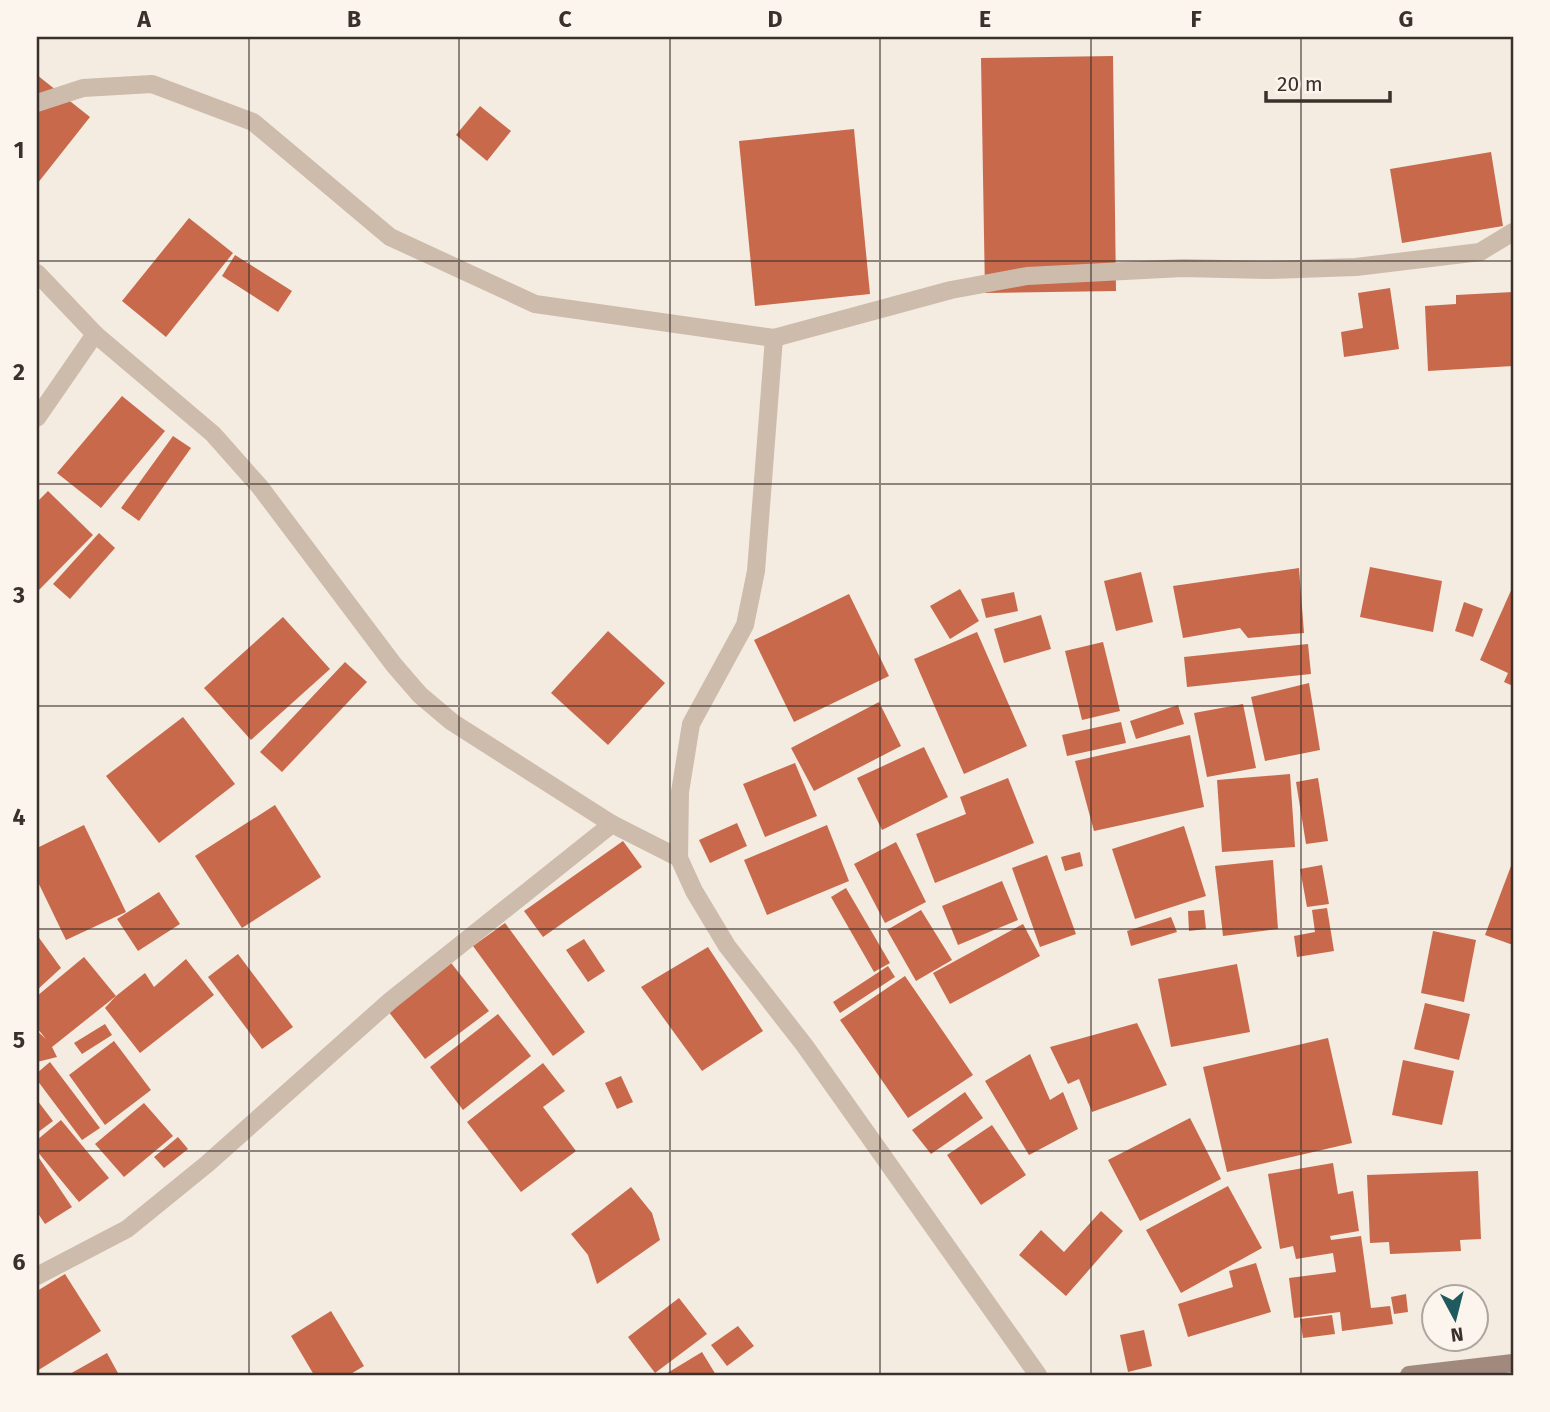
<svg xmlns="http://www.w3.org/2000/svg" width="1550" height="1412" font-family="'Fira Sans',sans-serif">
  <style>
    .building { fill: #c8694b }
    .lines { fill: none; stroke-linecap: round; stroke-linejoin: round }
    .street { stroke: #cdbbac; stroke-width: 18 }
    .secondary { stroke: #a18a7d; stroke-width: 18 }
    .grid { fill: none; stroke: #3b302b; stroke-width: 2; stroke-opacity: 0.55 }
    .neatline { fill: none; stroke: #3b302b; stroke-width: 2.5 }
    .grid-label { font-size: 23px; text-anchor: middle; font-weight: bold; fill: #3b302b }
  </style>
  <rect width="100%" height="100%" fill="#f4ebe1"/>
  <g class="building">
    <path d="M1113 56 1116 291 985 293 981 58Z"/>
    <path d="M37 75 90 117 37 184Z"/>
    <path d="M480 106 511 131 487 161 456 135Z"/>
    <path d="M854 129 870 294 755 306 739 141Z"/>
    <path d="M1491 152 1503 226 1402 243 1390 169Z"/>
    <path d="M189 218 233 253 166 337 122 301Z"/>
    <path d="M235 255 292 291 278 312 222 276Z"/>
    <path d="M1390 288 1399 349 1344 357 1341 332 1363 328 1358 293Z"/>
    <path d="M1513 292V366L1428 371 1425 306 1456 304V295Z"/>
    <path d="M122 396 165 431 101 508 57 473Z"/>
    <path d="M173 436 191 448 139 521 121 508Z"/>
    <path d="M48 491 93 535 37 592V502Z"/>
    <path d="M99 533 115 548 70 599 53 584Z"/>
    <path d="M1370 567 1442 581 1433 632 1360 617Z"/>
    <path d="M1299 568 1304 633 1248 638 1240 628 1183 638 1173 586Z"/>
    <path d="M1141 572 1153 622 1116 631 1104 581Z"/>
    <path d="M1513 586V686L1504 682 1508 673 1480 660Z"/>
    <path d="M960 589 979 621 950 639 930 606Z"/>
    <path d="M1014 592 1018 611 986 618 981 599Z"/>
    <path d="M849 594 889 676 794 722 754 640Z"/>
    <path d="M1464 602 1483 609 1473 637 1455 631Z"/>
    <path d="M1041 615 1051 649 1004 663 994 629Z"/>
    <path d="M283 617 330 669 251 740 204 688Z"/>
    <path d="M608 631 665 683 608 745 551 693Z"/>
    <path d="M977 632 1027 746 964 774 914 659Z"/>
    <path d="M1103 642 1120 711 1082 720 1065 651Z"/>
    <path d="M1308 644 1311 674 1187 687 1184 657Z"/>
    <path d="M345 662 367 682 282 772 260 752Z"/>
    <path d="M1309 683 1320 750 1265 761 1251 697Z"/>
    <path d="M879 702 901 746 814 791 791 748Z"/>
    <path d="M1243 704 1256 768 1207 777 1194 713Z"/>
    <path d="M1178 705 1184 724 1136 739 1130 721Z"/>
    <path d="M183 717 235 784 159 843 106 776Z"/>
    <path d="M1121 722 1126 743 1067 756 1062 735Z"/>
    <path d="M1190 735 1204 807 1094 831 1075 761Z"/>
    <path d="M924 747 948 797 882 830 857 778Z"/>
    <path d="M795 763 817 816 765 837 743 784Z"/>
    <path d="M1290 774 1295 847 1222 852 1217 780Z"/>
    <path d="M1008 778 1034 843 935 883 916 834 966 814 960 797Z"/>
    <path d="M1318 778 1328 841 1306 844 1296 782Z"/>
    <path d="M275 805 321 877 242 928 195 856Z"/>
    <path d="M737 823 747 846 710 863 699 840Z"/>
    <path d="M84 825 126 912 66 940 37 880V848Z"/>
    <path d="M827 825 849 881 767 915 744 860Z"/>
    <path d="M1184 826 1206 896 1135 919 1112 849Z"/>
    <path d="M623 841 642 867 543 937 524 911Z"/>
    <path d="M896 842 926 902 885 923 854 864Z"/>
    <path d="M1080 852 1083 866 1065 871 1061 857Z"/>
    <path d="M1047 855 1076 934 1040 947 1012 868Z"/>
    <path d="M1273 860 1278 929 1223 936 1215 866Z"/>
    <path d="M1322 865 1329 904 1307 907 1300 869Z"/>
    <path d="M1511 866 1513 867V945L1485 935Z"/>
    <path d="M1002 881 1018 920 958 945 942 906Z"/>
    <path d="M846 888 890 963 874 972 831 897Z"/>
    <path d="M159 892 180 924 138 951 117 919Z"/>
    <path d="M1327 908 1334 951 1297 957 1294 936 1315 932 1312 910Z"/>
    <path d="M921 910 952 960 916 981 887 930Z"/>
    <path d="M1204 910 1206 929 1189 931 1188 911Z"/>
    <path d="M1171 917 1177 932 1131 946 1127 931Z"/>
    <path d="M505 923 585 1032 553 1056 473 946Z"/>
    <path d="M1023 924 1040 956 950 1004 933 973Z"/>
    <path d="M1433 931 1476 940 1464 1002 1421 993Z"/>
    <path d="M37 935 61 968 37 990Z"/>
    <path d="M584 939 605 971 588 982 566 950Z"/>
    <path d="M708 947 763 1031 702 1071 641 987Z"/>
    <path d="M238 954 293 1027 262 1049 208 977Z"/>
    <path d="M84 957 116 996 52 1047 57 1057 37 1062V1031L46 1039 37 1028V996Z"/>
    <path d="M186 959 214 995 140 1053 105 1008 116 996 145 973 154 987Z"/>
    <path d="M448 959 489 1011 425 1059 385 1007Z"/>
    <path d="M1237 964 1250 1032 1171 1047 1158 979Z"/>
    <path d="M888 966 895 977 840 1013 833 1002Z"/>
    <path d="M905 976 973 1075 908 1118 840 1020Z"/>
    <path d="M1425 1003 1470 1014 1459 1060 1414 1049Z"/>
    <path d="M498 1014 531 1056 463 1110 430 1067Z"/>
    <path d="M1137 1023 1167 1085 1092 1112 1079 1079 1068 1084 1050 1047Z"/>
    <path d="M105 1024 112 1035 82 1054 74 1043Z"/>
    <path d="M1328 1038 1352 1143 1227 1172 1203 1067Z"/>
    <path d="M114 1041 151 1090 105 1125 69 1075Z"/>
    <path d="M1030 1054 1050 1100 1063 1092 1078 1129 1029 1155 985 1081Z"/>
    <path d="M1403 1060 1454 1071 1442 1125 1392 1115Z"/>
    <path d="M50 1062 100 1128 82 1140 37 1080V1073Z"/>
    <path d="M543 1063 565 1091 543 1107 576 1151 521 1192 467 1122Z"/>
    <path d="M621 1076 633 1102 617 1109 605 1083Z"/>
    <path d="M965 1092 983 1118 931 1154 912 1130Z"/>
    <path d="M37 1100 53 1121 37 1133Z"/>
    <path d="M144 1103 173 1136 124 1177 95 1144Z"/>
    <path d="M1190 1118 1221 1179 1140 1221 1108 1160Z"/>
    <path d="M61 1120 109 1178 79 1202 37 1151V1140Z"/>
    <path d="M992 1125 1026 1175 981 1205 947 1155Z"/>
    <path d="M178 1137 188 1149 164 1168 154 1157Z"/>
    <path d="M37 1155 72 1207 45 1224 37 1212Z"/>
    <path d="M1333 1163 1338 1194 1353 1191 1359 1231 1330 1236 1331 1240 1361 1236 1371 1308 1390 1306 1393 1324 1342 1331 1340 1312 1294 1318 1289 1278 1336 1272 1333 1253 1296 1259 1293 1246 1280 1249 1268 1174Z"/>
    <path d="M1478 1171 1481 1239 1460 1240 1461 1251 1390 1254 1389 1242 1370 1243 1367 1175Z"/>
    <path d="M1228 1186 1262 1248 1181 1293 1146 1230Z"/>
    <path d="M631 1187 652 1213 660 1240 597 1284 588 1255 571 1234Z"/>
    <path d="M1101 1211 1123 1231 1066 1296 1019 1255 1041 1230 1064 1252Z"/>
    <path d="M1256 1263 1271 1312 1188 1337 1178 1304 1233 1287 1229 1271Z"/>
    <path d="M65 1274 101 1331 37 1371V1291Z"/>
    <path d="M1406 1294 1408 1312 1394 1314 1391 1297Z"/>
    <path d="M679 1298 707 1334 655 1373 628 1337Z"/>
    <path d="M331 1311 364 1366 349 1375H314L291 1336Z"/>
    <path d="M1332 1315 1335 1334 1303 1338 1300 1319Z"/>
    <path d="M738 1326 754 1346 727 1366 711 1345Z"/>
    <path d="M1144 1330 1152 1366 1128 1372 1120 1335Z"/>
    <path d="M702 1352 716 1375H664Z"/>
    <path d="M107 1353 119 1375H68Z"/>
  </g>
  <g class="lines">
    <g class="street">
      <path d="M37 103 83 88 152 84 253 122 390 237 535 304 774 338 951 290 1027 276 1183 268 1267 270 1356 267 1480 252 1513 232"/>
      <path d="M37 273 95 334 213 434 260 487 394 665 420 695 452 722 612 824 679 858"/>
      <path d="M774 338 756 571 745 625 691 724 680 792 679 858 694 891 727 946 805 1046 1038 1375"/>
      <path d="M37 418 95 334"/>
      <path d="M37 1276 127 1229 207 1164 390 1001 612 824"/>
    </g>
    <path class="secondary" d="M1409 1375 1513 1363"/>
  </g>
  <path class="grid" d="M249 37V1375M459 37V1375M670 37V1375M880 37V1375M1091 37V1375M1301 37V1375M37 261H1513M37 484H1513M37 706H1513M37 929H1513M37 1151H1513"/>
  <rect width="1550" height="1412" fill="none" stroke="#fbf5ee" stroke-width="77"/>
  <g transform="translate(1455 1318) rotate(173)"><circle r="33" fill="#fbf5ee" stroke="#aea6a0" stroke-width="2"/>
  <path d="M0-5L12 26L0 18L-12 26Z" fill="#1f5a5e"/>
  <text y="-10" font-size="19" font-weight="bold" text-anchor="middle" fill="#3b302b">N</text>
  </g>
  <path d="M1266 91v10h124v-10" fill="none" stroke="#3b302b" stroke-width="3.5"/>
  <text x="1277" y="91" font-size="21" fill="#3b302b" stroke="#fbf5ee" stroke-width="5" paint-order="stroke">20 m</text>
  <rect x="38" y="38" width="1474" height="1336" class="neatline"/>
  <g class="grid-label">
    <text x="144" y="27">A</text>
    <text x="354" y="27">B</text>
    <text x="565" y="27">C</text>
    <text x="775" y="27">D</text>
    <text x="985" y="27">E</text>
    <text x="1196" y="27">F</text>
    <text x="1406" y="27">G</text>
    <text x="19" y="158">1</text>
    <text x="19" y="380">2</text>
    <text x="19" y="603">3</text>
    <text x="19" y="825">4</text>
    <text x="19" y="1048">5</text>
    <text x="19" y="1270">6</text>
  </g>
</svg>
